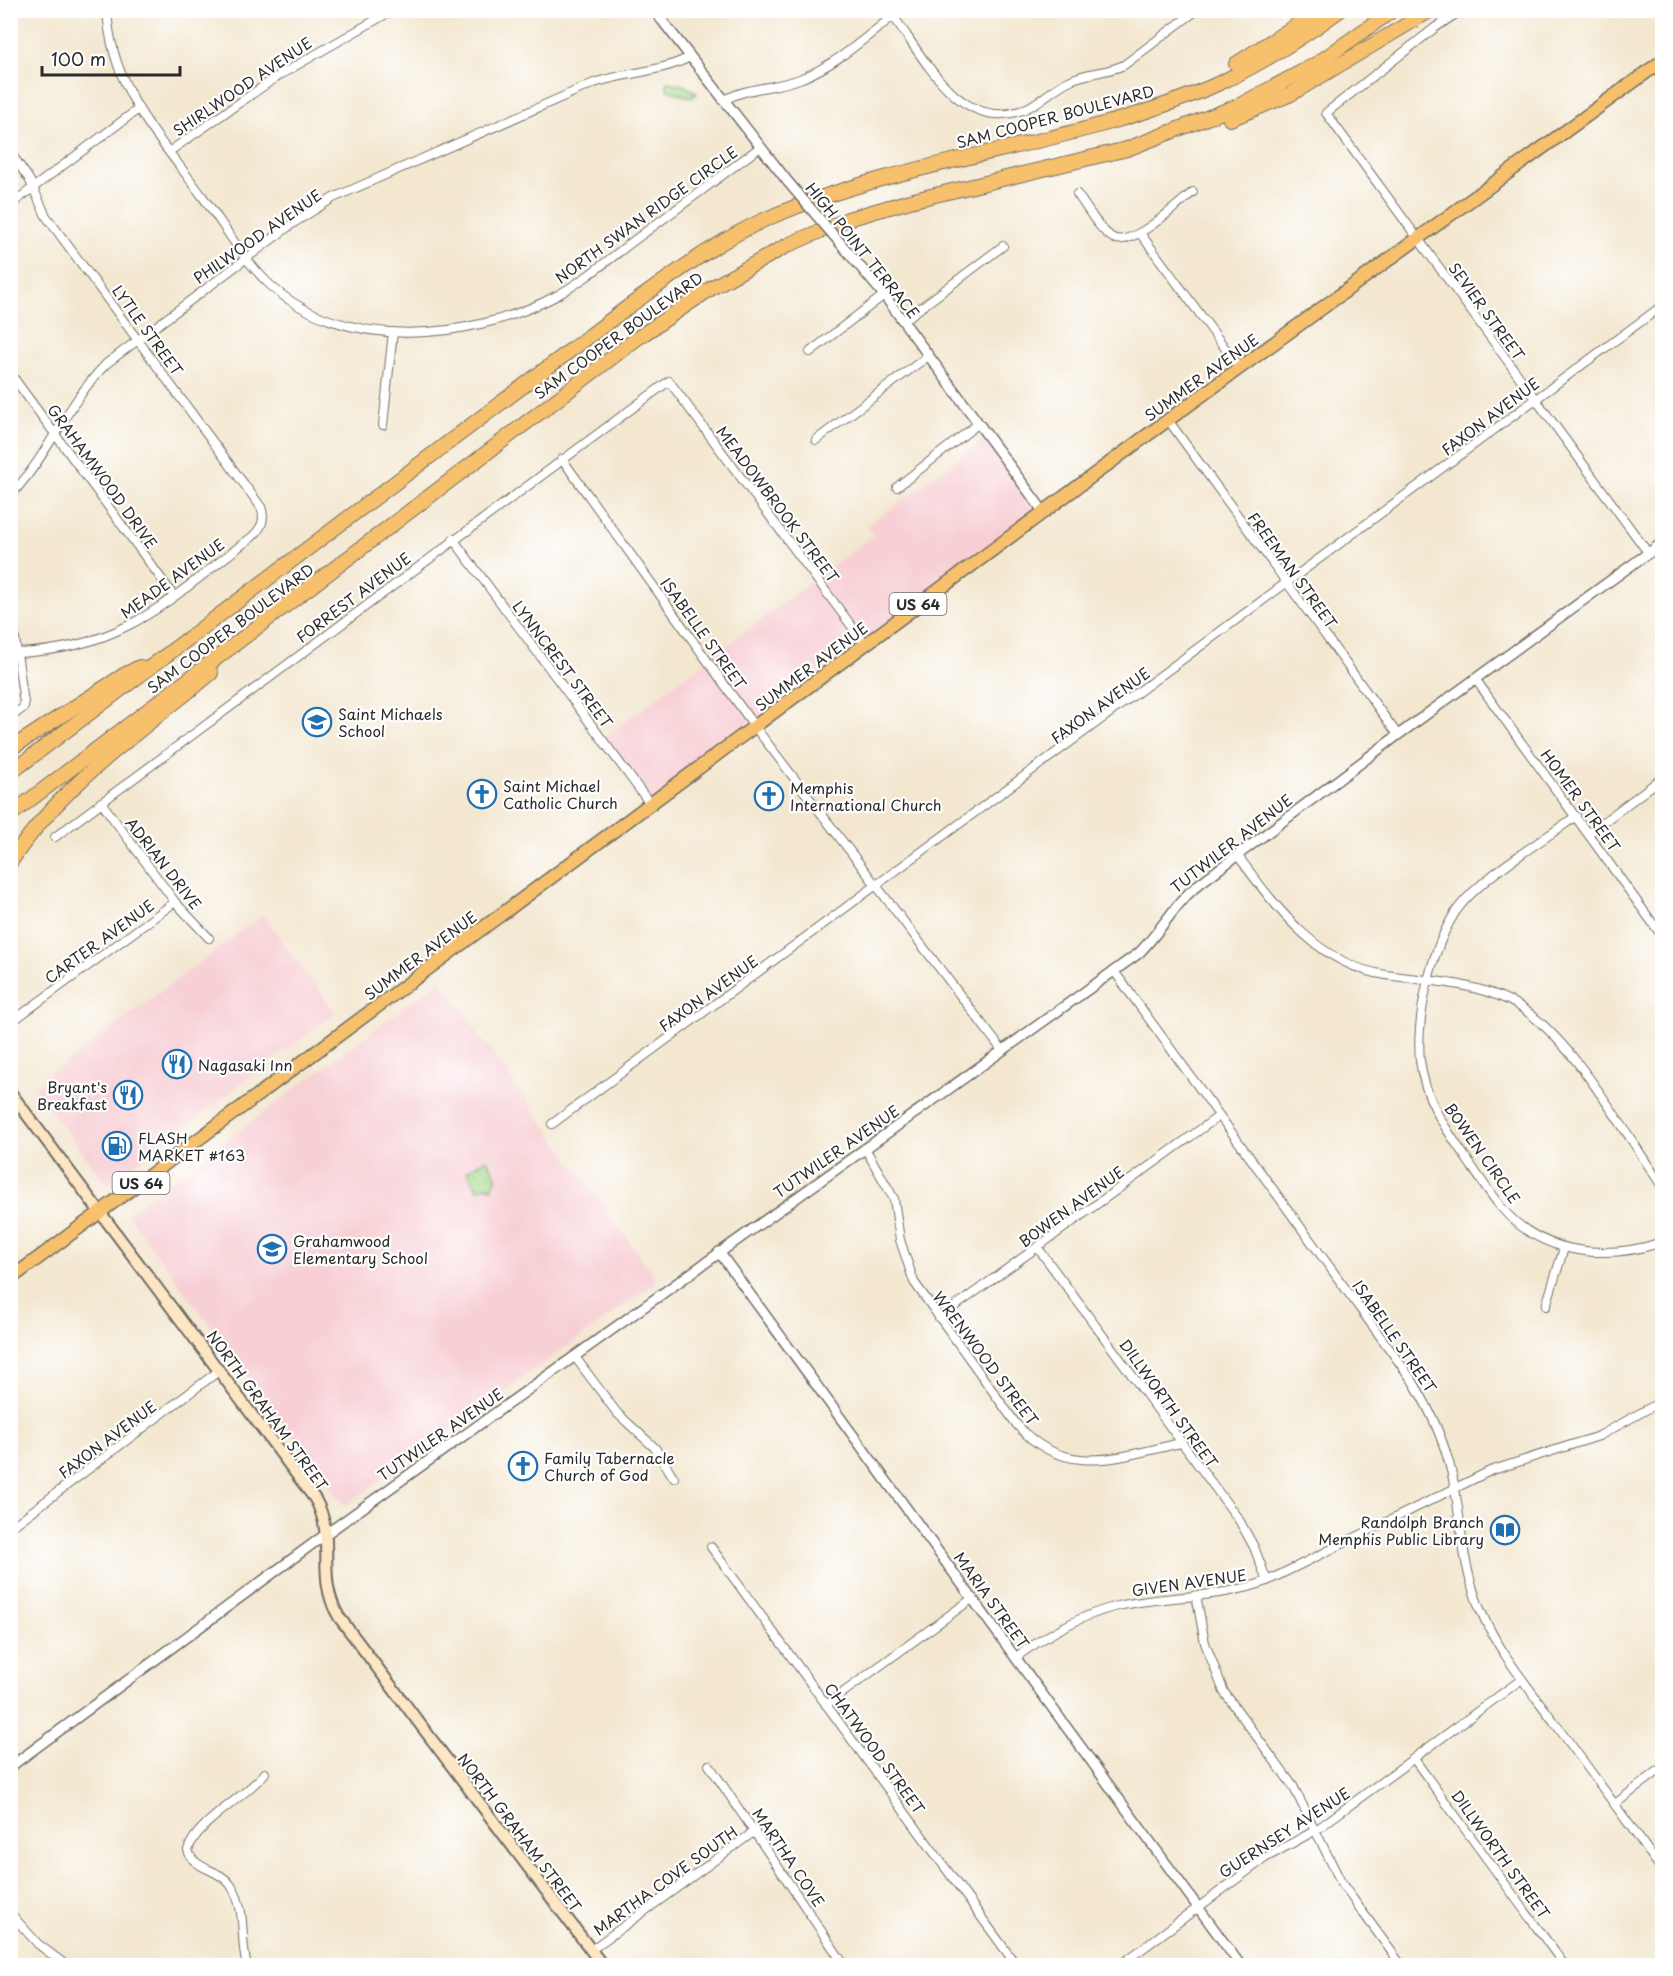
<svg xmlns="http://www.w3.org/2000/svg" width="1673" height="1976" font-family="'Playpen Sans',sans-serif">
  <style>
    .built { fill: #f7cfd4 }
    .grass { fill: url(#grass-dots); stroke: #68825a; stroke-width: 1.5 }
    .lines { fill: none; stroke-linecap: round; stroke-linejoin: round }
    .minor-casing { stroke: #716d65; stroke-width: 10 }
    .tertiary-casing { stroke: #716d65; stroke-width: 12 }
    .secondary-casing { stroke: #716d65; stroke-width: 14 }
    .primary-casing { stroke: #716d65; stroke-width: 15 }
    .motorway-casing { stroke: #716d65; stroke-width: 16 }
    .minor { stroke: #fff; stroke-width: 8 }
    .tertiary { stroke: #fff; stroke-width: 9 }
    .secondary { stroke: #fce6c4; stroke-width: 10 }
    .primary { stroke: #f7c06c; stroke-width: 12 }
    .motorway { stroke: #f7c06c; stroke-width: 14 }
    .tertiary-bridge-casing { stroke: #716d65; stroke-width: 12; stroke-linecap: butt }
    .tertiary-bridge { stroke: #fff; stroke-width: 9 }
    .labels { text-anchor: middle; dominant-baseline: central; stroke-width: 4.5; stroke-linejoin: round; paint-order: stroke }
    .shield { fill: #fff; stroke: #6b6b6b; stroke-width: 1.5 }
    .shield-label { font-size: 14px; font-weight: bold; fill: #2b2b2b }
    .street-label { font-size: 15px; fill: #2b2b2b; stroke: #fff }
    .poi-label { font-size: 15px; fill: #2b2b2b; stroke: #fff; text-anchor: start }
  </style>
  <defs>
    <pattern id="grass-dots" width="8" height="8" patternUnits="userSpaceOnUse" patternTransform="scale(1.5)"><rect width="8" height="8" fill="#a5da8a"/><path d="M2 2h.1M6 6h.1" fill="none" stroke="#8ebb77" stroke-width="1.8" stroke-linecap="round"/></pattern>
  </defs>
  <rect width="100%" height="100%" fill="#fff"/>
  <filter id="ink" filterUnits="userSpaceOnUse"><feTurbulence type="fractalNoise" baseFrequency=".0167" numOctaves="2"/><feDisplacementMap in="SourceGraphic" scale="12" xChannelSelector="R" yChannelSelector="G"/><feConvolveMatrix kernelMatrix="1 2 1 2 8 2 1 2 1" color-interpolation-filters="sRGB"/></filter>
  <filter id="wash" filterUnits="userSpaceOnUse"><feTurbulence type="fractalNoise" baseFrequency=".008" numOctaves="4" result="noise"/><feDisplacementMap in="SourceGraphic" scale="24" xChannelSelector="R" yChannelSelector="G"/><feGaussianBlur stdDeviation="1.35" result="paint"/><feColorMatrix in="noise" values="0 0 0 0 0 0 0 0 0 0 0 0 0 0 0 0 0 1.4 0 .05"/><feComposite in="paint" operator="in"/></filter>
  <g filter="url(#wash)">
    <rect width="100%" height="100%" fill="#f3e7d0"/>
    <g class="built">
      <path d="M988 437 1043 511 651 805 602 739 873 535 867 526Z"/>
      <path d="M263 915 336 1013 107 1185 33 1087Z"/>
      <path d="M440 981 658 1281 345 1506 127 1214Z"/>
    </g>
    <g class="grass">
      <path d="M667 82 683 85 697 93 692 98 667 90Z"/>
      <path d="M487 1159 497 1178 492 1188 485 1186 478 1190 467 1171Z"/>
    </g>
  </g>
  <g filter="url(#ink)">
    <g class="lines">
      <g class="minor-casing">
        <g id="minor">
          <path d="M107 10C112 93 160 137 205 200 225 227 243 259 268 283 342 353 470 341 554 297 582 282 607 261 632 242 674 211 717 179 759 148"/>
          <path d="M1462 10 1436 27 1326 113 1649 554"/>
          <path d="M893 16C923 56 959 131 1020 111 1039 105 1052 88 1071 80 1088 72 1107 73 1124 65L1197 10"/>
          <path d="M660 19 672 10"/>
          <path d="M723 101C748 86 776 89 802 78 838 64 870 33 901 10"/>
          <path d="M170 151 278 76 393 10"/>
          <path d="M10 152 29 179 46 216 261 507C266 520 261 529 252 537 170 598 126 649 17 653"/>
          <path d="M1077 194C1087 207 1099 230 1113 238 1132 248 1178 204 1193 192"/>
          <path d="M10 205 137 110"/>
          <path d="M1140 233 1239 367"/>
          <path d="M903 321 1003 246"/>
          <path d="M810 352 884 295"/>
          <path d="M10 373 174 596"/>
          <path d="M1168 420 1398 735"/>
          <path d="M383 425 393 332"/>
          <path d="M816 440 928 356"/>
          <path d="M562 459 755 727 1002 1050"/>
          <path d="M897 487 979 423"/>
          <path d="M10 496C49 455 65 406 106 364L292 224 333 198 594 83C626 72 659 73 690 57"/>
          <path d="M453 539 651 805"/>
          <path d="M10 602 24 703V707L10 718"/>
          <path d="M1476 680 1662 936"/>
          <path d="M101 802 175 902 209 938"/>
          <path d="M1576 816C1543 841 1473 881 1453 916 1431 953 1416 1017 1420 1060 1424 1098 1445 1128 1466 1158 1477 1174 1488 1191 1500 1206 1540 1255 1606 1261 1662 1242"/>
          <path d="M1589 833 1662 778"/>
          <path d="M55 837 669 381 865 644"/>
          <path d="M1238 856C1276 907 1317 965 1386 975 1428 981 1472 982 1510 1001 1568 1030 1625 1133 1662 1186"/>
          <path d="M1114 971 1412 1380C1433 1414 1448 1449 1455 1489 1462 1531 1463 1568 1480 1609 1498 1651 1528 1687 1555 1723 1591 1772 1627 1821 1662 1870"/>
          <path d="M10 1023 175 902"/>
          <path d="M552 1124 1662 306"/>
          <path d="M865 1148 894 1199 900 1240 914 1282 1017 1425C1066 1480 1120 1456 1181 1443"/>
          <path d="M1038 1248 1239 1520 1254 1547 1267 1581"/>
          <path d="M1546 1306 1564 1248"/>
          <path d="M939 1318 1219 1116"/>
          <path d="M575 1357 617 1413 655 1448 674 1478"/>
          <path d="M10 1528 220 1370"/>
          <path d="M711 1547 1017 1966"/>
          <path d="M1196 1595 1205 1643 1224 1692 1293 1786 1342 1884 1402 1966"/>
          <path d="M1016 1657C1047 1635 1080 1615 1118 1606 1167 1595 1220 1599 1267 1581L1490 1471 1599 1436 1662 1401"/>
          <path d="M826 1705 973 1598"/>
          <path d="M1414 1759 1565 1966"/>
          <path d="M709 1765 845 1966"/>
          <path d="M1615 1804 1662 1768"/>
          <path d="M10 1913 38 1944 67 1966"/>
          <path d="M591 1950 755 1831"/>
          <path d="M247 1966C239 1937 248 1910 230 1884 219 1869 192 1869 188 1850 197 1821 245 1798 265 1773"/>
          <path d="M1119 1966 1265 1858 1316 1830 1522 1679"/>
        </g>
      </g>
      <g class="tertiary-casing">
        <g id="tertiary">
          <path d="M654 10 788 182"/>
          <path d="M847 251 884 295 1043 511"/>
          <path d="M719 1252 1241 1966"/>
          <path d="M10 1767 326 1534 1139 953C1162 930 1174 904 1199 884L1398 735 1662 543"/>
        </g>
      </g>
      <g class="secondary-casing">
        <path id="secondary" d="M10 1092 315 1499C338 1539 314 1575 339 1617L603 1966"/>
      </g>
      <g class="primary-casing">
        <path id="primary" d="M10 1279 1146 436 1662 61"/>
      </g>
      <g class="motorway-casing">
        <g id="motorway">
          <path d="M1236 64 1320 10"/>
          <path d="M1230 119 1291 94 1431 10"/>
          <path d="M10 749 124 675 140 667"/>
          <path d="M10 773 628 307C674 274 721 238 773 216 918 154 1081 147 1224 81 1264 62 1303 37 1340 10"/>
          <path d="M10 815 639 337 713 287 788 245 848 219 910 201 1127 149 1240 105 1318 63 1393 10"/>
          <path d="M10 863C59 786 142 730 211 673"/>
        </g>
      </g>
      <use href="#minor" class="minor"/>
      <use href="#tertiary" class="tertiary"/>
      <use href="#secondary" class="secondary"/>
      <use href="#primary" class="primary"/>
      <use href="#motorway" class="motorway"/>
      <g class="tertiary-bridge-casing">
        <path id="tertiary-bridge" d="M788 182 847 251"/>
      </g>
      <use href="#tertiary-bridge" class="tertiary-bridge"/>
    </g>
  </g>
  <defs>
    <g id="school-ring" transform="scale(1.5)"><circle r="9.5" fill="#fff" stroke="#1f6fb2" stroke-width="1.5"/><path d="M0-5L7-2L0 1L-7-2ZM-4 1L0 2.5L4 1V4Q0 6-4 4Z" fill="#1f6fb2"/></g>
    <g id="church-ring" transform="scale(1.5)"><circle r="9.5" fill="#fff" stroke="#1f6fb2" stroke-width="1.5"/><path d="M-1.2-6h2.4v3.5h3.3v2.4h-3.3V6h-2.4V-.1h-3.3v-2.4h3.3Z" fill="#1f6fb2"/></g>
    <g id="restaurant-ring" transform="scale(1.5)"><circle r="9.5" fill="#fff" stroke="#1f6fb2" stroke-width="1.5"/><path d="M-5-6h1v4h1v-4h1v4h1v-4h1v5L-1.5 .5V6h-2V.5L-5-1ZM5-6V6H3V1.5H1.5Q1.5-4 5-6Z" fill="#1f6fb2"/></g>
    <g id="fuel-ring" transform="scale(1.5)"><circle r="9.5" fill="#fff" stroke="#1f6fb2" stroke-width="1.5"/><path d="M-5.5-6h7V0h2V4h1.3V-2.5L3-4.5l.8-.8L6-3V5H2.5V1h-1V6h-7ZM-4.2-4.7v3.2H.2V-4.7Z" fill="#1f6fb2"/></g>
    <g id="library-ring" transform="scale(1.5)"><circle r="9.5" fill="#fff" stroke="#1f6fb2" stroke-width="1.5"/><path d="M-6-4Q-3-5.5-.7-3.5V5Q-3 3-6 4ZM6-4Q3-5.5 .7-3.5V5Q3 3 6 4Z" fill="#1f6fb2"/></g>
  </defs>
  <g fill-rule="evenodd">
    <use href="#school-ring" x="317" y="722"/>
    <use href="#church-ring" x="482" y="794"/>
    <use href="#church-ring" x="769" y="796"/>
    <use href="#restaurant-ring" x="177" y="1064"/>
    <use href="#restaurant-ring" x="128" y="1095"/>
    <use href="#fuel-ring" x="117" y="1146"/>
    <use href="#school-ring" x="272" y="1249"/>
    <use href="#church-ring" x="523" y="1466"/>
    <use href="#library-ring" x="1505" y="1530"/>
  </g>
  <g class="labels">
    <g class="shield">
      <rect x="889.5" y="593" width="57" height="22" rx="4.5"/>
      <rect x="112.5" y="1172" width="57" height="22" rx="4.5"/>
    </g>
    <g class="shield-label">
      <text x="918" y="604">US 64</text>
      <text x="141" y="1183">US 64</text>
    </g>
    <g class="street-label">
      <text transform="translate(242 86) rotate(-34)">SHIRLWOOD AVENUE</text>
      <text transform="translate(1055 116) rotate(-15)">SAM COOPER BOULEVARD</text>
      <text transform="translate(646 214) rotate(-36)">NORTH SWAN RIDGE CIRCLE</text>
      <text transform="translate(257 236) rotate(-35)">PHILWOOD AVENUE</text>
      <text transform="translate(863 250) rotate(51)">HIGH POINT TERRACE</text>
      <text transform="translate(1487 311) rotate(54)">SEVIER STREET</text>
      <text transform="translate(148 330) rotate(54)">LYTLE STREET</text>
      <text transform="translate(618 335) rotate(-36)">SAM COOPER BOULEVARD</text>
      <text transform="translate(1201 377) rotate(-36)">SUMMER AVENUE</text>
      <text transform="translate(1490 416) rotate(-37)">FAXON AVENUE</text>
      <text transform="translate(103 476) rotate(54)">GRAHAMWOOD DRIVE</text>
      <text transform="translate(778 504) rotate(53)">MEADOWBROOK STREET</text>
      <text transform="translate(1293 570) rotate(54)">FREEMAN STREET</text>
      <text transform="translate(172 578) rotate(-36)">MEADE AVENUE</text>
      <text transform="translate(353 597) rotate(-37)">FORREST AVENUE</text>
      <text transform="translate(230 628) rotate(-37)">SAM COOPER BOULEVARD</text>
      <text transform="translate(704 633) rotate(54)">ISABELLE STREET</text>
      <text transform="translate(563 664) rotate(53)">LYNNCREST STREET</text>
      <text transform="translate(811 666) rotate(-37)">SUMMER AVENUE</text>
      <text transform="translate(1100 705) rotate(-36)">FAXON AVENUE</text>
      <text transform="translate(1581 800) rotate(54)">HOMER STREET</text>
      <text transform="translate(1231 843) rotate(-38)">TUTWILER AVENUE</text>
      <text transform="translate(164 863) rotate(52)">ADRIAN DRIVE</text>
      <text transform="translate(99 941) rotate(-36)">CARTER AVENUE</text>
      <text transform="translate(420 955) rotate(-37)">SUMMER AVENUE</text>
      <text transform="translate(708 993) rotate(-36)">FAXON AVENUE</text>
      <text transform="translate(836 1151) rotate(-35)">TUTWILER AVENUE</text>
      <text transform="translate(1483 1153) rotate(55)">BOWEN CIRCLE</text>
      <text transform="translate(1071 1206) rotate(-36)">BOWEN AVENUE</text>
      <text transform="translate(1395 1336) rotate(55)">ISABELLE STREET</text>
      <text transform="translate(986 1358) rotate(53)">WRENWOOD STREET</text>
      <text transform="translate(1169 1403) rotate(54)">DILLWORTH STREET</text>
      <text transform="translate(268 1410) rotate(54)">NORTH GRAHAM STREET</text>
      <text transform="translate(440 1434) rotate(-35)">TUTWILER AVENUE</text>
      <text transform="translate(107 1439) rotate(-37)">FAXON AVENUE</text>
      <text transform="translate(1189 1582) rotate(-8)">GIVEN AVENUE</text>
      <text transform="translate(992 1600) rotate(54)">MARIA STREET</text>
      <text transform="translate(875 1748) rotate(54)">CHATWOOD STREET</text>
      <text transform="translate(520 1832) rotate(53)">NORTH GRAHAM STREET</text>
      <text transform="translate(1284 1832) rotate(-33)">GUERNSEY AVENUE</text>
      <text transform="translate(1501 1854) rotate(54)">DILLWORTH STREET</text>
      <text transform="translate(789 1857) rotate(56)">MARTHA COVE</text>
      <text transform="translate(665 1880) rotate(-36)">MARTHA COVE SOUTH</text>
    </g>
    <g class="poi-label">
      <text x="338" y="713">Saint Michaels<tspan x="338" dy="17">School</tspan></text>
      <text x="503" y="785">Saint Michael<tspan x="503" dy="17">Catholic Church</tspan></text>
      <text x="790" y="787">Memphis<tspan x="790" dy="17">International Church</tspan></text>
      <text x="198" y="1064">Nagasaki Inn</text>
      <text x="107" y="1086" text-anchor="end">Bryant's<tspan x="107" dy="17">Breakfast</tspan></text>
      <text x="138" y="1137">FLASH<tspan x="138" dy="17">MARKET #163</tspan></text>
      <text x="293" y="1240">Grahamwood<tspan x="293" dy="17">Elementary School</tspan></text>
      <text x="544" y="1457">Family Tabernacle<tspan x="544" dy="17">Church of God</tspan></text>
      <text x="1484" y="1521" text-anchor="end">Randolph Branch<tspan x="1484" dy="17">Memphis Public Library</tspan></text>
    </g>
  </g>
  <rect width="1673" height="1976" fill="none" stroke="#fff" stroke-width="36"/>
  <path d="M42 66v9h138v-9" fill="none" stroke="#2b2b2b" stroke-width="3"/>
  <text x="51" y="66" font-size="18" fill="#2b2b2b" stroke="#ffffff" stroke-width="4.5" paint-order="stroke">100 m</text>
</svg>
